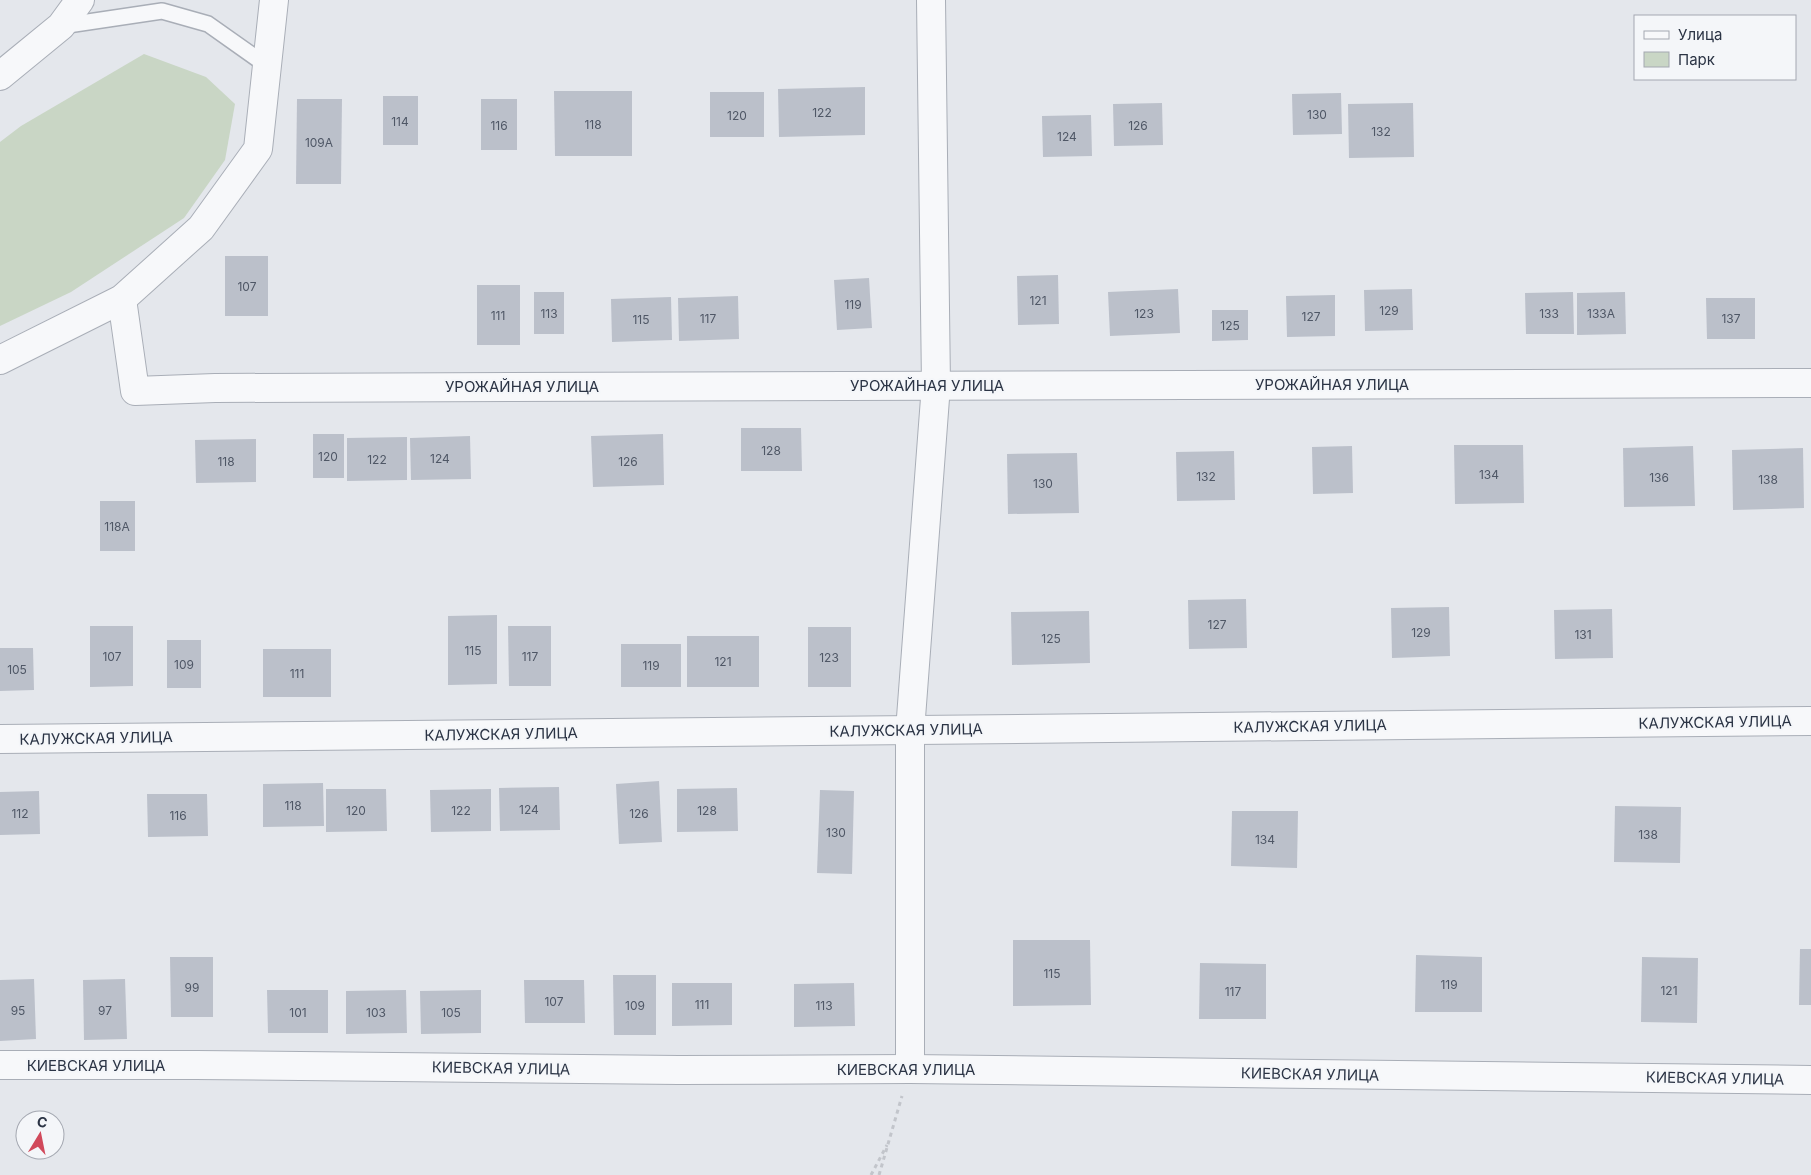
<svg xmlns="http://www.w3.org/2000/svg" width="1811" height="1175" font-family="Inter,sans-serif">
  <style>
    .green { fill: #c9d6c5 }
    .building { fill: #bbc0ca }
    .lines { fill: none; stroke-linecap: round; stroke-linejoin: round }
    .service-casing { stroke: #a9aeb7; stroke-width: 18 }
    .minor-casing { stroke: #a9aeb7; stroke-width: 30 }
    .path { stroke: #c2c5cb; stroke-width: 3; stroke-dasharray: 4 4; stroke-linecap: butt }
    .service { stroke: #f7f8fa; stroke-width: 15 }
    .minor { stroke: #f7f8fa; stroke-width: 28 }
    .labels { text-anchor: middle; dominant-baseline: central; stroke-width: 4; stroke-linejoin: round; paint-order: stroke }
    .number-label { font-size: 12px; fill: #4f5766 }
    .street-label { font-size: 15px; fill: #2b3445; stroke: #f4f6f9 }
  </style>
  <rect width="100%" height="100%" fill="#e4e7ec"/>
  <path class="green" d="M144 54 206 77 235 104 225 160 184 218 71 292 0 326V142L21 126Z"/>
  <g class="building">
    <path d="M865 87V135L779 137 778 89Z"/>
    <path d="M554 91H632V156H555Z"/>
    <rect x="710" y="92" width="54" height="45"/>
    <path d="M1341 93 1342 134 1293 135 1292 94Z"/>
    <rect x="383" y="96" width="35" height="49"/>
    <path d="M297 99H342L341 184H296Z"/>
    <rect x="481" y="99" width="36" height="51"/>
    <path d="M1162 103 1163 145 1114 146 1113 104Z"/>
    <path d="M1413 103 1414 157 1349 158 1348 104Z"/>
    <path d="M1091 115 1092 156 1043 157 1042 116Z"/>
    <rect x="225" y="256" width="43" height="60"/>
    <path d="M1058 275 1059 324 1018 325 1017 276Z"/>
    <path d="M869 278 872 328 837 330 834 280Z"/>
    <rect x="477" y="285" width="43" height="60"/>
    <path d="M1178 289 1180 333 1110 336 1108 292Z"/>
    <path d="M1412 289 1413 330 1365 331 1364 290Z"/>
    <rect x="534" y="292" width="30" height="42"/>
    <path d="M1573 292 1574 334H1526L1525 293Z"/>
    <path d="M1625 292 1626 334 1577 335V293Z"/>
    <path d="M1335 295V336L1287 337 1286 296Z"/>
    <path d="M738 296 739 339 679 341 678 298Z"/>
    <path d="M671 297 672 340 612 342 611 299Z"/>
    <path d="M1706 298H1755V339H1707Z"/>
    <path d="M1212 310H1248V340L1212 341Z"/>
    <path d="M741 428H801L802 471H741Z"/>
    <rect x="313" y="434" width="31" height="44"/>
    <path d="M663 434 664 485 593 487 591 436Z"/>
    <path d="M470 436 471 479 411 480 410 438Z"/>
    <path d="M407 437V480L347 481V438Z"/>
    <path d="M256 439V482L196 483 195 440Z"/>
    <path d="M1454 445H1523L1524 503 1455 504Z"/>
    <path d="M1352 446 1353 493 1313 494 1312 447Z"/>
    <path d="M1693 446 1695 506 1624 507 1623 448Z"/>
    <path d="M1803 448 1804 508 1733 510 1732 450Z"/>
    <path d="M1234 451 1235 500 1177 501 1176 452Z"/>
    <path d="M1077 453 1079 513 1008 514 1007 454Z"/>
    <rect x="100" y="501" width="35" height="50"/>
    <path d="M1246 599 1247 648 1189 649 1188 600Z"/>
    <path d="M1449 607 1450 656 1392 658 1391 608Z"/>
    <path d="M1612 609 1613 658 1555 659 1554 610Z"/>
    <path d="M1089 611 1090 663 1012 665 1011 612Z"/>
    <path d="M497 615V684L448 685V616Z"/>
    <path d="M90 626H133V686L90 687Z"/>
    <path d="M508 626H551V686H509Z"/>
    <rect x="808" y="627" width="43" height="60"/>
    <rect x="687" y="636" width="72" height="51"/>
    <rect x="167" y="640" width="34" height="48"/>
    <rect x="621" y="644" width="60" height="43"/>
    <path d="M0 648H33L34 690 0 691Z"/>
    <rect x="263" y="649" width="68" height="48"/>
    <path d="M659 781 662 842 619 844 616 784Z"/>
    <path d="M323 783 324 826 263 827V784Z"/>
    <path d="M559 787 560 830 500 831 499 788Z"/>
    <path d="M737 788 738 831 677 832V789Z"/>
    <path d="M326 789H386L387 831 326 832Z"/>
    <path d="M491 789V831L431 832 430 790Z"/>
    <path d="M820 790 854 791 852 874 817 873Z"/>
    <path d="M39 791 40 834 0 835V792Z"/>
    <path d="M147 794H207L208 836 148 837Z"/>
    <path d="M1615 806 1681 807 1680 863 1614 862Z"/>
    <path d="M1232 811H1298L1297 868 1231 866Z"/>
    <path d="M1013 940H1090L1091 1005 1013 1006Z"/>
    <path d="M1800 949H1811V1005H1799Z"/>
    <path d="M1416 955 1482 957V1012H1415Z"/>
    <path d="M170 957H213V1017H171Z"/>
    <path d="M1642 957 1698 958 1697 1023 1641 1022Z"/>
    <path d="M1200 963 1266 964V1019H1199Z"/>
    <path d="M613 975H656V1035H614Z"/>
    <path d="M34 979 36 1039 0 1041V980Z"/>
    <path d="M125 979 127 1039 84 1040 83 980Z"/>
    <path d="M524 980H584L585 1023H525Z"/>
    <path d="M672 983H732V1025L672 1026Z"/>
    <path d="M854 983 855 1026 794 1027V984Z"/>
    <path d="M267 990H328V1033H268Z"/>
    <path d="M406 990 407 1033 346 1034V991Z"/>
    <path d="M481 990V1033L421 1034 420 991Z"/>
  </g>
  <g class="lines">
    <g class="service-casing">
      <path id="service" d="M61 26 162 11 208 24 266 65"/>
    </g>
    <g class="minor-casing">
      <g id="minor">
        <path d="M0 76 61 26 80 0"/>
        <path d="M122 299 135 391 215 388 1811 383"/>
        <path d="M0 360 122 299 201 228 258 149 274 0"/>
        <path d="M0 739 1811 721"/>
        <path d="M0 1065H196L679 1070 910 1069 1811 1080"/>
        <path d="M910 1069V731L936 385 931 0"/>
      </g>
    </g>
    <g class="path">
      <path d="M871 1175 887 1145"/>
      <path d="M879 1175 902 1096"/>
    </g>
    <use href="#service" class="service"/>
    <use href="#minor" class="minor"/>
  </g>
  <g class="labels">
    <g class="number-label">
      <text x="822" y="112">122</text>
      <text x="1317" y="114">130</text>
      <text x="737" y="115">120</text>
      <text x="400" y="121">114</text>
      <text x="593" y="124">118</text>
      <text x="499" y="125">116</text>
      <text x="1138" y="125">126</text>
      <text x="1381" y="131">132</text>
      <text x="1067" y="136">124</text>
      <text x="319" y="142">109А</text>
      <text x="247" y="286">107</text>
      <text x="1038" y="300">121</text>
      <text x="853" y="304">119</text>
      <text x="1389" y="310">129</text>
      <text x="549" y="313">113</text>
      <text x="1144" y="313">123</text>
      <text x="1549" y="313">133</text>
      <text x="1601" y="313">133А</text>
      <text x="498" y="315">111</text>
      <text x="1311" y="316">127</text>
      <text x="708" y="318">117</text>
      <text x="1731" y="318">137</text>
      <text x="641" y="319">115</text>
      <text x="1230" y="325">125</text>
      <text x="771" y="450">128</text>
      <text x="328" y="456">120</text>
      <text x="440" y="458">124</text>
      <text x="377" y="459">122</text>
      <text x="226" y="461">118</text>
      <text x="628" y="461">126</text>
      <text x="1489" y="474">134</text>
      <text x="1206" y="476">132</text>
      <text x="1659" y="477">136</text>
      <text x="1768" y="479">138</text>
      <text x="1043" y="483">130</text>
      <text x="117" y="526">118А</text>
      <text x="1217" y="624">127</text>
      <text x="1421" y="632">129</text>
      <text x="1583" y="634">131</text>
      <text x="1051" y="638">125</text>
      <text x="473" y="650">115</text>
      <text x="112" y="656">107</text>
      <text x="530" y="656">117</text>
      <text x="829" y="657">123</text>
      <text x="723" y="661">121</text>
      <text x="184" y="664">109</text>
      <text x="651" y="665">119</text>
      <text x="17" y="669">105</text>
      <text x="297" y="673">111</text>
      <text x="293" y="805">118</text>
      <text x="529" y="809">124</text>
      <text x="356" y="810">120</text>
      <text x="461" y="810">122</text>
      <text x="707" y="810">128</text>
      <text x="20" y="813">112</text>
      <text x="639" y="813">126</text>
      <text x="178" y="815">116</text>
      <text x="836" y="832">130</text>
      <text x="1648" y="834">138</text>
      <text x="1265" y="839">134</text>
      <text x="1052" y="973">115</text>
      <text x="1449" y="984">119</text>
      <text x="192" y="987">99</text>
      <text x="1669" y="990">121</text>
      <text x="1233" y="991">117</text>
      <text x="554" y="1001">107</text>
      <text x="702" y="1004">111</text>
      <text x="635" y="1005">109</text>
      <text x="824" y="1005">113</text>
      <text x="18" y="1010">95</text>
      <text x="105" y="1010">97</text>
      <text x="298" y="1012">101</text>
      <text x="376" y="1012">103</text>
      <text x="451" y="1012">105</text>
    </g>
    <g class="street-label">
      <text x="1332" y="384">УРОЖАЙНАЯ УЛИЦА</text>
      <text x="927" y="385">УРОЖАЙНАЯ УЛИЦА</text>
      <text x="522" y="386">УРОЖАЙНАЯ УЛИЦА</text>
      <text transform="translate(1715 722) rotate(-1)">КАЛУЖСКАЯ УЛИЦА</text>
      <text transform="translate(1310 726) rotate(-1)">КАЛУЖСКАЯ УЛИЦА</text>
      <text transform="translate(906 730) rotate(-1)">КАЛУЖСКАЯ УЛИЦА</text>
      <text transform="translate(501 734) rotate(-1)">КАЛУЖСКАЯ УЛИЦА</text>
      <text transform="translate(96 738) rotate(-1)">КАЛУЖСКАЯ УЛИЦА</text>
      <text x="96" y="1065">КИЕВСКАЯ УЛИЦА</text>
      <text transform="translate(501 1068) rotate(1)">КИЕВСКАЯ УЛИЦА</text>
      <text x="906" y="1069">КИЕВСКАЯ УЛИЦА</text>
      <text transform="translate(1310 1074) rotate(1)">КИЕВСКАЯ УЛИЦА</text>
      <text transform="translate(1715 1078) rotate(1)">КИЕВСКАЯ УЛИЦА</text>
    </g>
  </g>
  <rect x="1634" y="15" width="162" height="65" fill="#f4f6f9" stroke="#a4a8b1"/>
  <rect x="1644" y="31" width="25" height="8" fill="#f7f8fa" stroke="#a4a8b1"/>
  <text x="1678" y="40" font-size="15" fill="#2b3445">Улица</text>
  <rect x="1644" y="52" width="25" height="15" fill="#c9d6c5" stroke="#a4a8b1"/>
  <text x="1678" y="65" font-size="15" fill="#2b3445">Парк</text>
  <g transform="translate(40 1135) rotate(10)"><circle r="24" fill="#f4f6f9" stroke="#a4a8b1"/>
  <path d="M0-4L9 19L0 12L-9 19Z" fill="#d1495b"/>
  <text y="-8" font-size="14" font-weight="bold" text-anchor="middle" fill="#2b3445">С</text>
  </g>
</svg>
